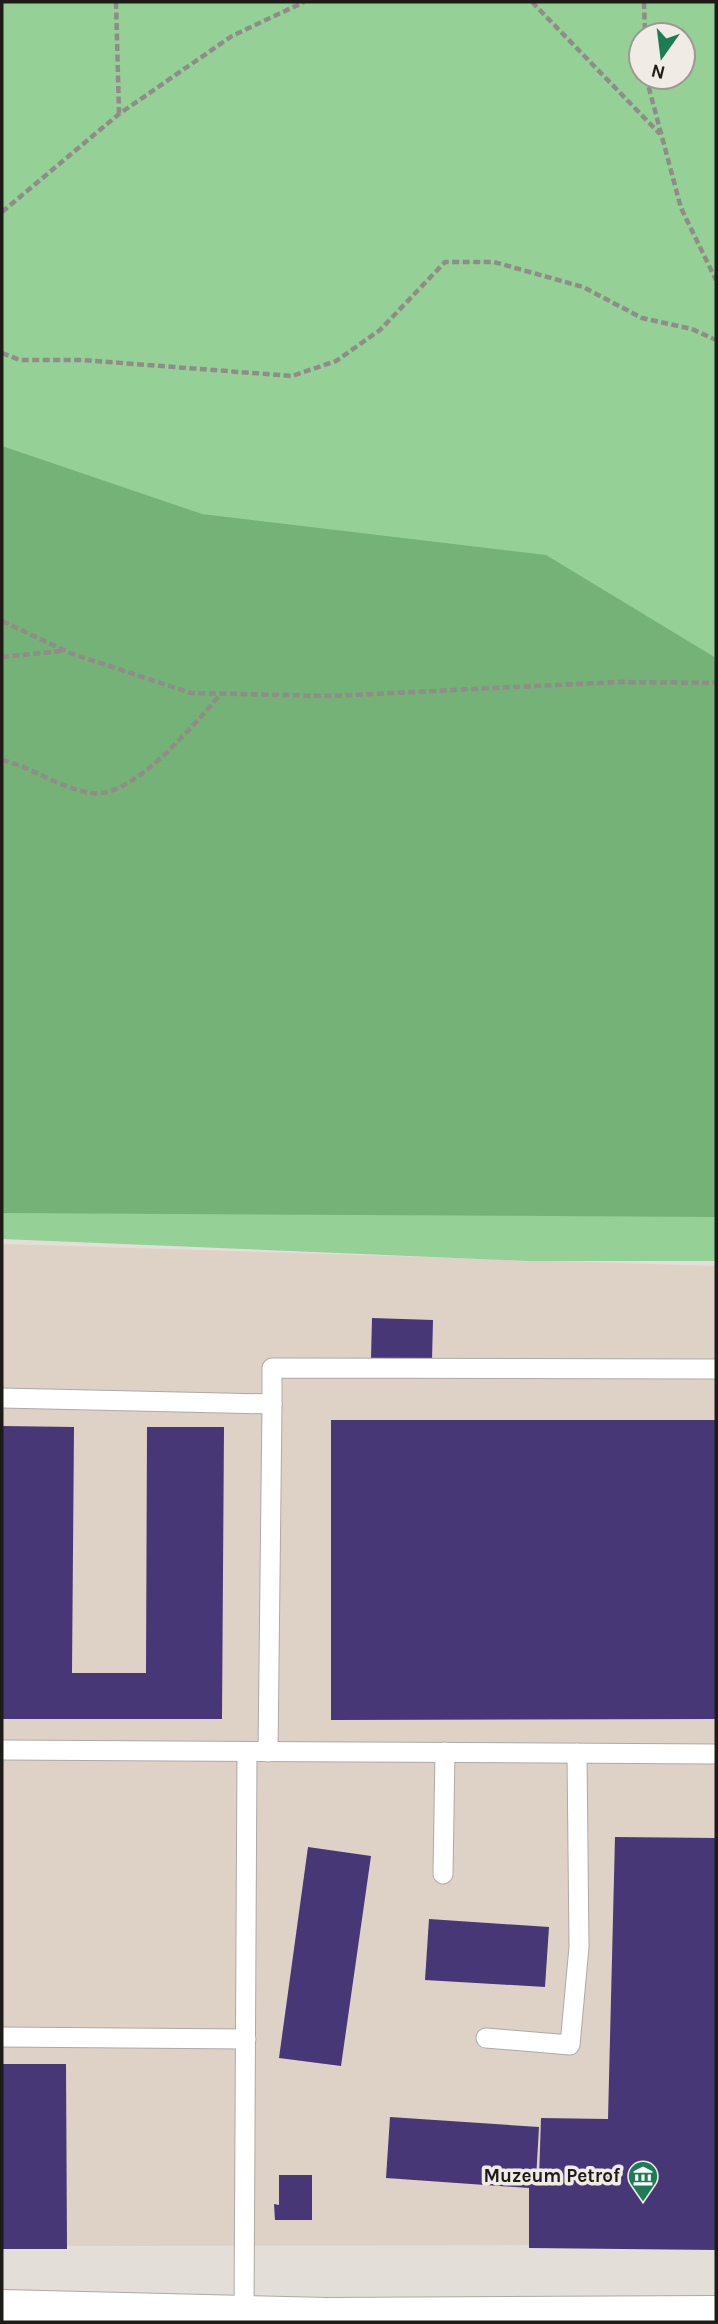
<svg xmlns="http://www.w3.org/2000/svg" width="718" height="2324" font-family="Karla,sans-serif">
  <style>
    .built { fill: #ded2c6 }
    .green { fill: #95d196; fill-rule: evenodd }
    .forest { fill: #75b277 }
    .building { fill: #473777 }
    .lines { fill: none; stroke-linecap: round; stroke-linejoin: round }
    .lane-casing { stroke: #afa9a4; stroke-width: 21 }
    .street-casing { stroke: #afa9a4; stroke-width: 40 }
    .path { stroke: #908c87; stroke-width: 4.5; stroke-dasharray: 7 3.5; stroke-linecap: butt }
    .lane { stroke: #fff; stroke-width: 19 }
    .street { stroke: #fff; stroke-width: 38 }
    .labels { text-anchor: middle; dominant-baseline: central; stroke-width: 7; stroke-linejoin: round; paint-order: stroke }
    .poi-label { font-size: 19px; font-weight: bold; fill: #1e1c19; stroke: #f1ebe5; text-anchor: end }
  </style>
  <rect width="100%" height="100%" fill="#e4ded8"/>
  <path class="built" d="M2 1244 716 1266V2245L2 2246Z"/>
  <path class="green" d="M2 2H716V1261H529L2 1239ZM641 35H683V77H641Z"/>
  <path class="forest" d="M2 446 202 514 546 555 716 658V1217L2 1213Z"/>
  <g class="building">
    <path d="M372 1318 433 1320 432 1360 371 1358Z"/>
    <path d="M331 1420H716V1719L331 1720Z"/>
    <path d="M2 1426 74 1427 72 1673H146L147 1427H224L222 1719H2Z"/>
    <path d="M615 1837 716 1838V2250L529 2248V2188L386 2178 390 2117 539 2127 536 2179H539L541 2118 608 2119Z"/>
    <path d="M308 1847 371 1856 341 2066 279 2058Z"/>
    <path d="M429 1919 549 1927 545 1987 425 1980Z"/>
    <path d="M2 2064H66L67 2249H2Z"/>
    <path d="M279 2175H312V2220H275L274 2204 279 2205Z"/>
  </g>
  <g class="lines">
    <g class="lane-casing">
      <g id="lane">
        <path d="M2 1398 272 1404 268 1752"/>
        <path d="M272 1404V1368L716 1369"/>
        <path d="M2 1750 716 1754"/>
        <path d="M443 1874 445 1752"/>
        <path d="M2 2037 246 2039"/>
        <path d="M486 2038 570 2045 579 1947 577 1753"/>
        <path d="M244 2315 247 1752"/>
      </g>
    </g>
    <g class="street-casing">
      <path id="street" d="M2 2309 327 2317 716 2315"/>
    </g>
    <g class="path">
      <path d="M116 2 119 113"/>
      <path d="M532 2 660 134"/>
      <path d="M644 2 645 35"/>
      <path d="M646 77 681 208 716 280"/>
      <path d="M2 212 119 114 232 36 304 2"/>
      <path d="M2 353 20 360H82L292 376 336 361 380 330 445 262H494L583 287 642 318 692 329 716 340"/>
      <path d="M2 621 70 653 191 693 332 696 617 682 716 683"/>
      <path d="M2 657 62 651"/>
      <path d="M2 760C32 767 61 789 92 793 133 799 195 723 220 695"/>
    </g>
    <use href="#lane" class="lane"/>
    <use href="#street" class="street"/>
  </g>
  <defs>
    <g id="museum-pin" transform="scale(1.575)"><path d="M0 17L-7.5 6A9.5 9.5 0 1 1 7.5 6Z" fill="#1d7c53" stroke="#f1ebe5"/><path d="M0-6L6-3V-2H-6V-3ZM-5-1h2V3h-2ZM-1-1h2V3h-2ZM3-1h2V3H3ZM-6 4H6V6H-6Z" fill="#fff"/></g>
  </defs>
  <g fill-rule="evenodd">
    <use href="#museum-pin" x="643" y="2176"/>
  </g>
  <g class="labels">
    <g class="poi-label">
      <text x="620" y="2176">Muzeum Petrof</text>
    </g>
  </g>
  <rect width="718" height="2324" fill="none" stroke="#1e1c19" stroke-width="7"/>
  <g transform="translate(662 56) rotate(194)"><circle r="33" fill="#f1ebe5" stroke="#9d9893" stroke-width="2"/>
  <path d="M0-5L12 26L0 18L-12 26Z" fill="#1d7c53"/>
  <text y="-10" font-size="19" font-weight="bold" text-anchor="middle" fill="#1e1c19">N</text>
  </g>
</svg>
